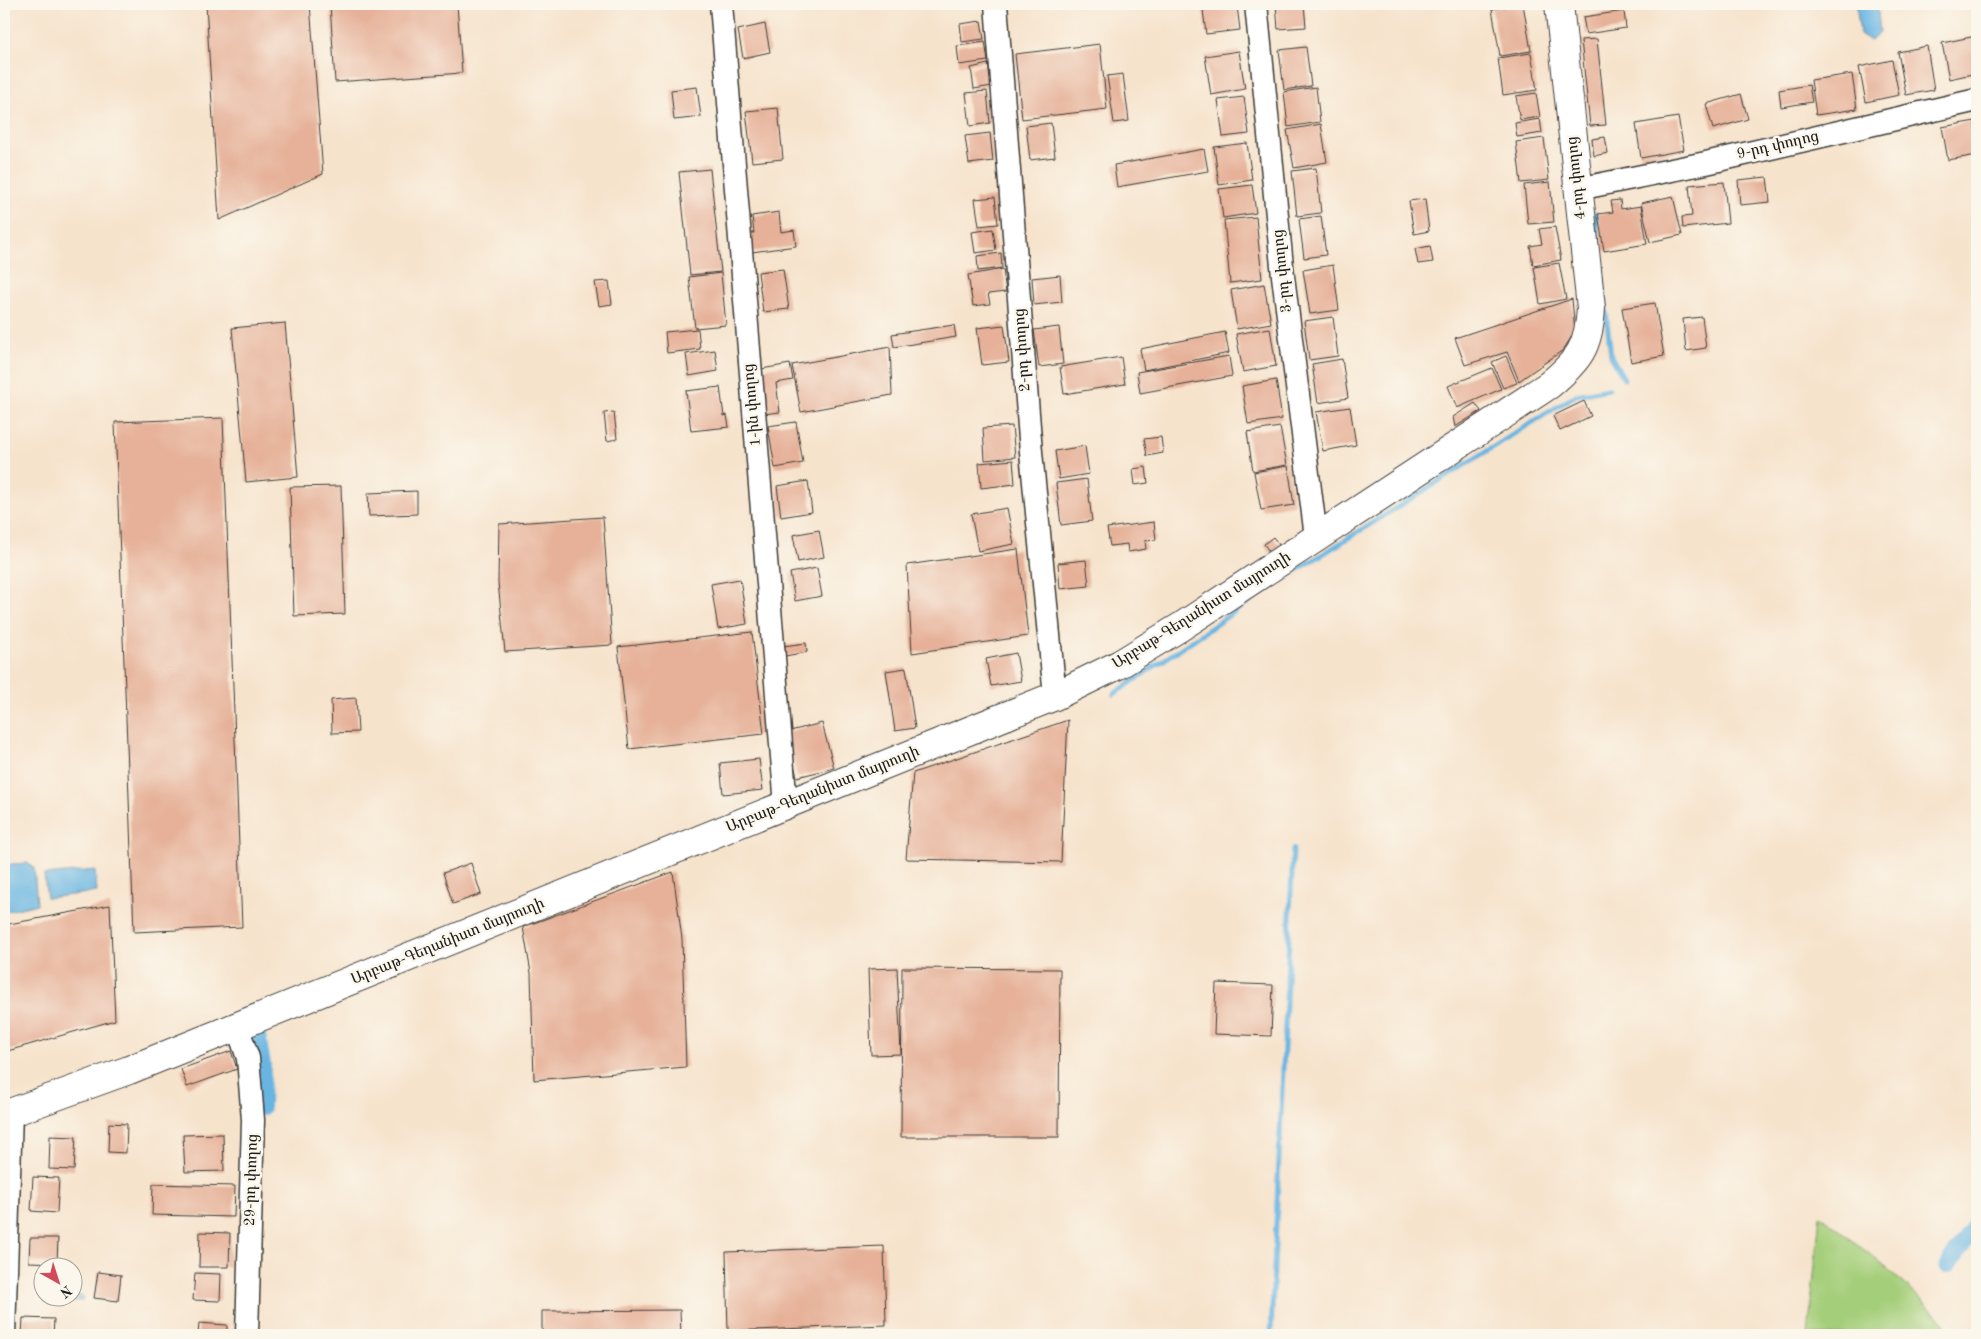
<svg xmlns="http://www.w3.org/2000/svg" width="1981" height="1339" font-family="'Old Standard TT','Noto Serif Armenian',serif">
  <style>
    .green { fill: #a4ce79; stroke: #60754a }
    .water { fill: #69b5e2; stroke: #42687f }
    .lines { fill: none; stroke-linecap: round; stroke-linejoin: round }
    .stream { stroke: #69b5e2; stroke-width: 5 }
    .canal { stroke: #69b5e2; stroke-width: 18 }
    .building { fill: #e6b198 }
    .minor-casing { stroke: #3d3a36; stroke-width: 25 }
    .major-casing { stroke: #3d3a36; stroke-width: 30 }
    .minor { stroke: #fff; stroke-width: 22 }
    .major { stroke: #fff; stroke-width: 28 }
    .labels { text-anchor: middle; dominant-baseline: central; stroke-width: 5; stroke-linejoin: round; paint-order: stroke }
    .street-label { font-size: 15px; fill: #1c1c1c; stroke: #fbf7ec }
  </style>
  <rect width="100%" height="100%" fill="#fbf7ec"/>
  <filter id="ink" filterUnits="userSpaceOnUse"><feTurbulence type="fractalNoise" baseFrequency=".02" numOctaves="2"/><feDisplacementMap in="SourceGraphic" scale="10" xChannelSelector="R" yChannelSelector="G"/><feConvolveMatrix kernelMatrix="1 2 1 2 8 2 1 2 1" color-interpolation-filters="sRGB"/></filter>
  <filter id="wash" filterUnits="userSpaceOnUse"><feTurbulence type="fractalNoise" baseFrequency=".0096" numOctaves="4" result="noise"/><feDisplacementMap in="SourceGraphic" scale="20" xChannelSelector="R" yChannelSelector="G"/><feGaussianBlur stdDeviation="1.12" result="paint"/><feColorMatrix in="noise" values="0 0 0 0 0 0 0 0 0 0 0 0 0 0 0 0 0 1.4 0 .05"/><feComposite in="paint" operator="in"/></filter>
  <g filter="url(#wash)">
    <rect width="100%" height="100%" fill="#f6e3cc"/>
    <path class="green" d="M1820 1215C1868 1252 1915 1289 1955 1335H1808Z"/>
    <g class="water">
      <path d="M1856 4H1877L1880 32 1871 41 1860 34Z"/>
      <path d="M27 863 34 868 37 904 4 912V868L11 864Z"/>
      <path d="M95 870 97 892 47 898 44 875Z"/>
      <path d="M73 1290H79V1296H83V1301L56 1300V1297L72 1296Z"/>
    </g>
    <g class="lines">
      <g class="stream">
        <path d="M1595 214 1611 356 1624 379"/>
        <path d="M1114 694 1272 586 1576 395 1609 389"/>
        <path d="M1271 1335 1293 849"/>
      </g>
      <g class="canal">
        <path d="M257 1035 262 1065 261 1107"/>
        <path d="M1948 1265 1977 1223"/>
      </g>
    </g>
    <g id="blocks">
      <g class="building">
        <path d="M206 4H310L323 174 219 220Z"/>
        <path d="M330 4H457L462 73 335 82Z"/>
        <path d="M1207 4H1221V5L1207 7Z"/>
        <path d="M1276 4H1304L1306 27 1278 29Z"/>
        <path d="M1523 4 1531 51 1500 56 1492 9Z"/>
        <path d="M1237 6 1240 30 1206 34 1203 10Z"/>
        <path d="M1624 11 1626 28 1586 34 1583 17Z"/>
        <path d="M981 21 984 39 962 42 960 24Z"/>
        <path d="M765 24 770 52 743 58 738 30Z"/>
        <path d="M1976 36 1977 73 1949 79 1942 43Z"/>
        <path d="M1597 39 1606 125 1590 126 1581 40Z"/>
        <path d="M985 42 988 61 959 65 957 46Z"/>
        <path d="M1100 44 1107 109 1022 119 1015 54Z"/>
        <path d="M1927 46 1934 90 1906 95 1898 52Z"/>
        <path d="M1306 47 1311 86 1284 90 1279 50Z"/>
        <path d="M1239 51 1245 89 1211 95 1205 56Z"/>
        <path d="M1531 53 1537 90 1503 95 1498 58Z"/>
        <path d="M1892 60 1899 95 1866 102 1859 67Z"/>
        <path d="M988 64 992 86 974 89 971 68Z"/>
        <path d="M1123 74 1129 121 1114 123 1107 76Z"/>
        <path d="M1852 74 1857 109 1816 115 1811 80Z"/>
        <path d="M1809 85 1812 102 1781 107 1779 90Z"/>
        <path d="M697 87 701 117 674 120 671 90Z"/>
        <path d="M1316 87 1320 122 1288 127 1284 92Z"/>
        <path d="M987 91 990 123 970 126 966 93Z"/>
        <path d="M1536 93 1540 117 1520 120 1516 96Z"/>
        <path d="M1741 94 1748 119 1713 129 1706 104Z"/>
        <path d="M1244 97 1249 134 1223 137 1218 100Z"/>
        <path d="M778 108 783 159 752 162 746 111Z"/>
        <path d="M1678 117 1684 150 1641 158 1636 124Z"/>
        <path d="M1540 119 1542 133 1517 137 1515 123Z"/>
        <path d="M1975 121 1977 155 1948 160 1942 127Z"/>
        <path d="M1051 123 1055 157 1030 160 1026 126Z"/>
        <path d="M1321 124 1327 162 1294 168 1287 130Z"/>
        <path d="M990 133 993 161 969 164 965 136Z"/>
        <path d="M1605 137 1608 153 1594 156 1592 139Z"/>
        <path d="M1544 138 1549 180 1521 183 1516 142Z"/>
        <path d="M1247 143 1252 180 1219 185 1214 147Z"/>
        <path d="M1204 149 1208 171 1117 187 1114 165Z"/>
        <path d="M1316 168 1321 213 1297 216 1292 171Z"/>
        <path d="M710 169 721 272 690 275 679 172Z"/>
        <path d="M1767 177 1770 202 1740 205 1738 180Z"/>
        <path d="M1550 182 1554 222 1528 224 1524 185Z"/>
        <path d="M1724 182 1728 223 1683 228 1682 217 1692 216 1689 185Z"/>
        <path d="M1252 185 1256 213 1223 218 1219 189Z"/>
        <path d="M1673 196 1682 235 1650 242 1641 203Z"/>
        <path d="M995 197 998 224 979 226 975 199Z"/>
        <path d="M1425 199 1429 231 1414 234 1409 201Z"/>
        <path d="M1620 200 1621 209 1641 206 1647 244 1604 251 1598 214 1613 212 1611 201Z"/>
        <path d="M779 212 781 232 794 230 796 246 752 252 750 233H754L752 216Z"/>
        <path d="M1321 216 1326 255 1304 258 1299 219Z"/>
        <path d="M1256 217 1262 279 1230 283 1224 220Z"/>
        <path d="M1555 227 1561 260 1533 265 1530 246 1542 244 1539 229Z"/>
        <path d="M993 229 996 250 975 253 972 232Z"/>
        <path d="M1430 246 1433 262 1418 264 1415 249Z"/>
        <path d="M1001 253 1002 268 978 271 977 256Z"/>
        <path d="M1559 263 1566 299 1540 304 1534 267Z"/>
        <path d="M1333 265 1339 310 1310 314 1303 270Z"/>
        <path d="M783 269 789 309 763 312 758 272Z"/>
        <path d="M1003 269 1006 292 988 294 990 304 973 306 968 275Z"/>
        <path d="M721 273 726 325 695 328 689 277Z"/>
        <path d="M1060 275 1062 302 1034 305 1032 278Z"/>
        <path d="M609 281 612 304 599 306 595 282Z"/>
        <path d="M1264 284 1271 323 1237 329 1231 290Z"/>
        <path d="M1572 299 1575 332 1563 350 1519 381 1507 352 1465 365 1455 338Z"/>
        <path d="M1655 303 1664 356 1631 362 1622 308Z"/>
        <path d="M1333 317 1338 356 1309 360 1304 321Z"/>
        <path d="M1702 317 1706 348 1686 351 1683 319Z"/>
        <path d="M285 323 298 477 246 482 232 328Z"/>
        <path d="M954 325 956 337 894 347 892 334Z"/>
        <path d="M1004 325 1009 362 982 365 977 328Z"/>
        <path d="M1059 327 1063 364 1039 367 1034 330Z"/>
        <path d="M1270 328 1276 366 1243 372 1236 334Z"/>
        <path d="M698 329 700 349 667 353 665 332Z"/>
        <path d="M1225 332 1229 353 1144 370 1140 349Z"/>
        <path d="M890 347 892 395 801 412 792 365Z"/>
        <path d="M715 350 718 371 689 376 686 354Z"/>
        <path d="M1229 356 1232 376 1140 393 1137 372Z"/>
        <path d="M1506 356 1517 383 1503 388 1492 362Z"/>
        <path d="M1121 357 1125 384 1064 394 1060 367Z"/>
        <path d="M1342 359 1348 398 1318 403 1312 364Z"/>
        <path d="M790 364 793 380 776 383 780 412 763 414 756 370Z"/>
        <path d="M1492 368 1501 389 1457 408 1448 386Z"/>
        <path d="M1276 380 1282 419 1248 424 1242 386Z"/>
        <path d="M720 387 724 416 727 415 729 427 691 431 686 391Z"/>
        <path d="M1584 401 1591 416 1560 431 1553 416Z"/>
        <path d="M1475 403 1481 411 1455 427 1453 417Z"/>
        <path d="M1350 407 1356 445 1323 451 1316 412Z"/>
        <path d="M614 412 617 439 607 441 604 413Z"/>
        <path d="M223 418 242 927 134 932 115 422Z"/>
        <path d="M796 422 803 463 775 468 768 426Z"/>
        <path d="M1012 426 1015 457 985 460 983 428Z"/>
        <path d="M1280 427 1287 465 1253 471 1247 432Z"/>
        <path d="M1161 437 1163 453 1147 456 1144 439Z"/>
        <path d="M1085 446 1089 474 1059 479 1055 451Z"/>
        <path d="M1013 460 1015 484 981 488 979 463Z"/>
        <path d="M1288 466 1294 505 1261 510 1254 472Z"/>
        <path d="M1146 467 1148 483 1135 485 1133 469Z"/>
        <path d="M1087 479 1092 521 1061 525 1056 483Z"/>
        <path d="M808 481 812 512 781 517 777 486Z"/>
        <path d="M341 486 345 614 294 616 290 487Z"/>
        <path d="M417 491V514L369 516 368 493Z"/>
        <path d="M1007 508 1014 544 978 551 971 514Z"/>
        <path d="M603 517 612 645 505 652 498 582 499 524Z"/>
        <path d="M1154 522 1156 540 1145 541 1146 549 1128 552 1127 544 1110 546 1107 528Z"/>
        <path d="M819 530 824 557 798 562 793 535Z"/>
        <path d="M1273 537 1280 546 1270 553 1264 544Z"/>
        <path d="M1018 549 1028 636 912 653 907 565Z"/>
        <path d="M1086 560 1089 586 1060 589 1058 563Z"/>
        <path d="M817 568 822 596 795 601 790 573Z"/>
        <path d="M740 579 747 624 718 629 711 584Z"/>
        <path d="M752 632 764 734 629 749 618 647Z"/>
        <path d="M806 643 807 652 785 656 783 646Z"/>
        <path d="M1016 653 1021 681 991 686 986 659Z"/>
        <path d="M906 668 915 728 895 731 886 671Z"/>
        <path d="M356 698 358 732 332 733 331 700Z"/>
        <path d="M1068 720 1061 862 906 859 913 773Z"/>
        <path d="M822 723 834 768 797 777 786 732Z"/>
        <path d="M759 759 763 790 723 794 720 763Z"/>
        <path d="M471 863 481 894 453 904 443 873Z"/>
        <path d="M673 872 682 939 686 1067 534 1080 531 973 523 927Z"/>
        <path d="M110 905 115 1020 4 1052V925Z"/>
        <path d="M897 968 901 1054 871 1055 868 969Z"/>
        <path d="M902 968 1060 969 1059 1137H901Z"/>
        <path d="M1216 983 1273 985 1271 1036 1214 1034Z"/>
        <path d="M231 1051 237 1069 187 1087 181 1069Z"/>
        <path d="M109 1123 127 1124 126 1153 108 1152Z"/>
        <path d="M223 1134 224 1171 185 1172 183 1135Z"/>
        <path d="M50 1136 76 1137 74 1170 49 1169Z"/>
        <path d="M33 1177 59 1178 57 1213 31 1211Z"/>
        <path d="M153 1184 235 1186 234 1217 152 1215Z"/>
        <path d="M200 1232 230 1233 229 1267H199Z"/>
        <path d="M30 1238H58L57 1263 29 1262Z"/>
        <path d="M884 1246 886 1325 728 1331 726 1252Z"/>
        <path d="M98 1272 121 1275 118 1301 94 1298Z"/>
        <path d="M195 1273 221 1274 220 1301 193 1300Z"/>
        <path d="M680 1310 681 1335H542V1311Z"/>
        <path d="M23 1318 54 1319 53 1335H22Z"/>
        <path d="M199 1323 227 1325V1335H198Z"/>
      </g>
    </g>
  </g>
  <g filter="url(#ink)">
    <use href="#blocks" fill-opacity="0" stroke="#3d3a36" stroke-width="1"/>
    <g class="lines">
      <g class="minor-casing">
        <g id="minor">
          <path d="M721 4 786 806"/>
          <path d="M996 4 1031 452 1055 696"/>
          <path d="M1256 4 1283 276 1316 537"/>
          <path d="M1578 189 1706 163 1977 100"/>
          <path d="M237 1026 248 1058 253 1120 247 1335"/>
          <path d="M4 1335 11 1112"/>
        </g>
      </g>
      <g class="major-casing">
        <path id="major" d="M4 1115 129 1070 1055 696 1120 664 1182 626 1549 385C1579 360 1589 347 1591 308L1559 4"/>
      </g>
      <use href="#minor" class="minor"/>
      <use href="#major" class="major"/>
    </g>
  </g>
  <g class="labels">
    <g class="street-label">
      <text transform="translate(1778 146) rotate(-13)">9-րդ փողոց</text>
      <text transform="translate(1577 178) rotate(-96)">4-րդ փողոց</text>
      <text transform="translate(1283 271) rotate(-96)">3-րդ փողոց</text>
      <text transform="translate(1023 350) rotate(-94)">2-րդ փողոց</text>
      <text transform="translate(753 405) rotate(-95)">1-ին փողոց</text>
      <text transform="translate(1202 611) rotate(-32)">Արբաթ-Գեղանիստ մայրուղի</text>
      <text transform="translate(823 790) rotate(-22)">Արբաթ-Գեղանիստ մայրուղի</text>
      <text transform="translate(448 942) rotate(-22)">Արբաթ-Գեղանիստ մայրուղի</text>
      <text transform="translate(252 1180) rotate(-88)">29-րդ փողոց</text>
    </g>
  </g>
  <rect width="1981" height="1339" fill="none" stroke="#fbf7ec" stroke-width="20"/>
  <g transform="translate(58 1282) rotate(141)"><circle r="24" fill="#fbf7ec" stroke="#a29f99"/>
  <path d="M0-4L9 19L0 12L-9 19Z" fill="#d1495b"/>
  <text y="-8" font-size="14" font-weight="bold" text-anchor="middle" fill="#1c1c1c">N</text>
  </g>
</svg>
